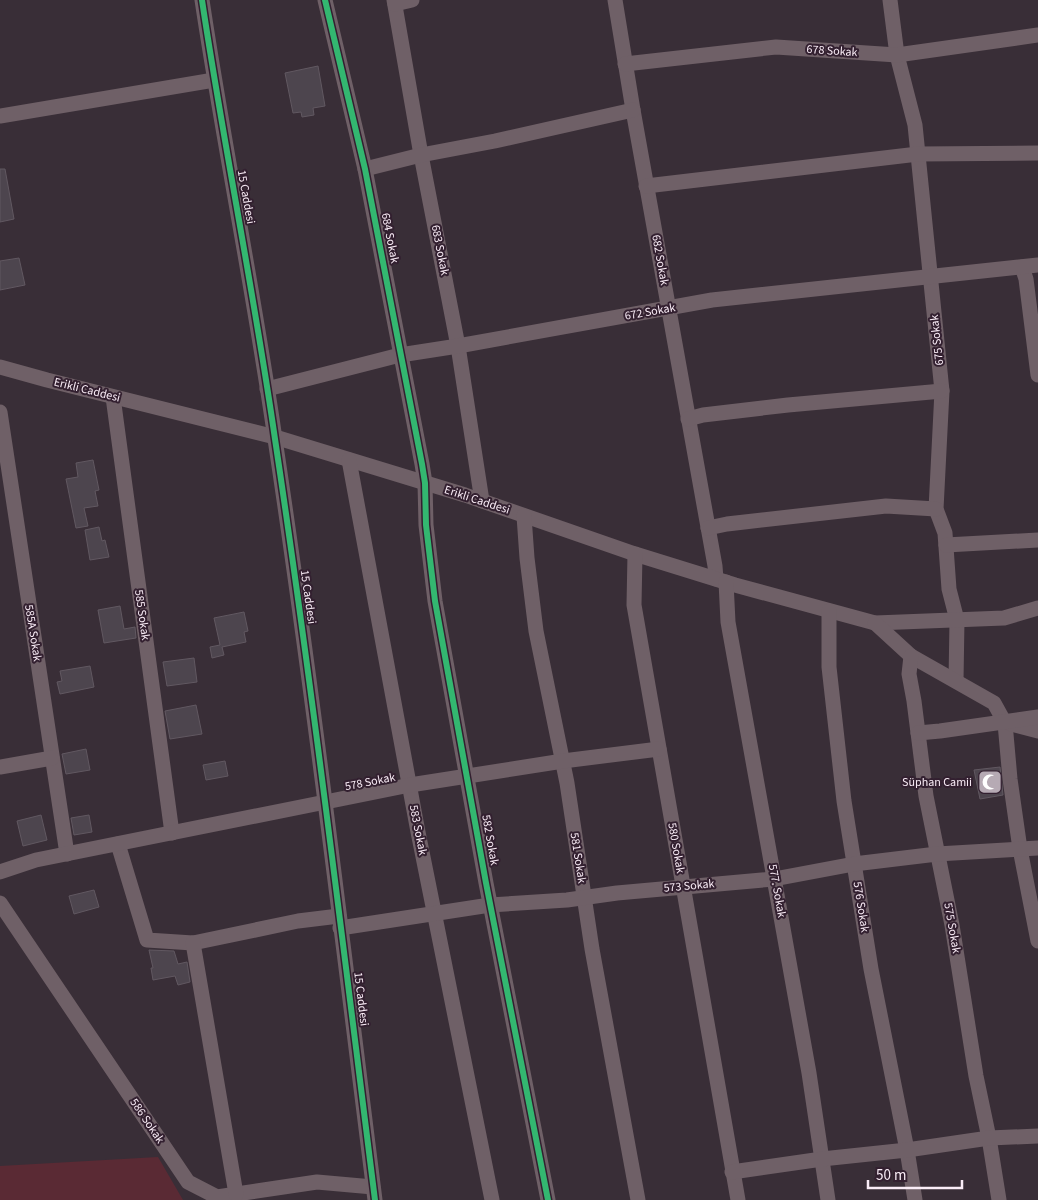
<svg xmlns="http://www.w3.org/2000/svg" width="1038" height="1200" font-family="'Source Sans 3',sans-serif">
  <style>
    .green { fill: #5a2a34 }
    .building { fill: #4d454e; stroke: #615861 }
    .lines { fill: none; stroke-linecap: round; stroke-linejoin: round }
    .minor { stroke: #6f6067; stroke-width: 15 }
    .cycleway-casing { stroke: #332030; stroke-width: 9 }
    .cycleway { stroke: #33b770; stroke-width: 6 }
    .labels { text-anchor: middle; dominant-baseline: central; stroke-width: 4; stroke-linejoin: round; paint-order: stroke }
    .street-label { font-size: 12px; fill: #faedf7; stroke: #332030 }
    .poi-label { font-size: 12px; fill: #faedf7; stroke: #332030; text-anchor: end }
  </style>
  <rect width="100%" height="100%" fill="#392e37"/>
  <path class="green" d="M158 1157 183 1200H0V1166Z"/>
  <g class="building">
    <path d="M318 66 325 106 313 108 314 115 302 117 301 112 293 113 285 73Z"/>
    <path d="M0 169H5L14 219 0 222Z"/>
    <path d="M19 258 25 285 0 290V261Z"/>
    <path d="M93 460 99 490 95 491 98 506 84 508 88 526 76 528 66 479 78 477 76 463Z"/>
    <path d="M99 527 102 541 105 540 109 557 90 560 85 530Z"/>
    <path d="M120 606 124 629 135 627 136 638 104 643 98 610Z"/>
    <path d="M244 612 248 631 244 632 246 642 222 647 224 655 212 658 210 647 220 645 214 618Z"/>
    <path d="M194 658 197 682 167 686 163 662Z"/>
    <path d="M90 666 94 687 60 694 57 682 62 681 60 671Z"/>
    <path d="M196 705 202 734 170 739 165 711Z"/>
    <path d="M86 749 90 770 66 774 62 754Z"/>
    <path d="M225 761 228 776 206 780 203 765Z"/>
    <path d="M1000 767 1003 795 980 799 974 770Z"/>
    <path d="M41 815 47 840 23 846 17 821Z"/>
    <path d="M89 815 92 832 74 835 71 818Z"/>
    <path d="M94 890 99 907 74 914 69 896Z"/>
    <path d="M149 950 174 951 178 964 187 962 190 982 178 985 175 976 153 980 151 968H153Z"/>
  </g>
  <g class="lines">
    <g class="minor">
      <path d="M202 0C224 147 254 292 275 439 313 692 343 946 375 1200"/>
      <path d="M325 0 365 169 422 464 425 483 426 525 435 601 486 883 548 1200"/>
      <path d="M394 0 421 155 458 346 482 501"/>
      <path d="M615 0 633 110 715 566 716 579"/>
      <path d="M890 0 897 55 915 125 942 391 936 509 945 533 949 589 957 620 956 681"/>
      <path d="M395 4 412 0"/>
      <path d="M625 64 776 47 897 55 1038 35"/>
      <path d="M0 116 214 80"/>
      <path d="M365 169 421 155 495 141 633 110"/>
      <path d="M646 186 918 154 1038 153"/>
      <path d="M1022 267 1026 279 1038 375"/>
      <path d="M0 367 47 380 275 437 465 495 635 554 735 585 875 623 1004 618 1038 608"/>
      <path d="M267 389 400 355 458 346 712 300 1038 265"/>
      <path d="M113 397 172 833"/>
      <path d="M0 412 67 854"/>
      <path d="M688 419 703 415 788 405 942 391"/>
      <path d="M349 460 418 832 492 1200"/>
      <path d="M524 516 527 558 536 631 567 783 592 949 638 1200"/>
      <path d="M708 528 727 524 886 506 936 509"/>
      <path d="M946 545 1038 540"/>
      <path d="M635 554 634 605 738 1200"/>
      <path d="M726 582 728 622 809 1073 828 1200"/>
      <path d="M829 611V667L844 801 871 969 907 1150 915 1200"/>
      <path d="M875 623 911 656 994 703 1005 723 1010 779 1020 849 1038 941"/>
      <path d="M911 656 909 674 914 701 926 796 952 925 976 1076 989 1138 999 1200"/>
      <path d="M1011 724 1038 731"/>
      <path d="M918 733 940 731 1038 717"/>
      <path d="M0 767 52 758"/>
      <path d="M118 844 147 940 193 943 298 921 339 916"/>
      <path d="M0 872 36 860 410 785 563 761 659 749"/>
      <path d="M0 903 188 1182 217 1197 317 1182 373 1187"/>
      <path d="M340 928 490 905 567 900 617 893 774 879 854 864 937 854 1038 848"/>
      <path d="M193 943 236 1194"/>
      <path d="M732 1172 822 1159 907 1150 989 1138 1038 1136"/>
    </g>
    <g class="cycleway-casing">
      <g id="cycleway">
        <path d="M202 0C224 147 254 292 275 439 313 692 343 946 375 1200"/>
        <path d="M325 0 365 169 422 464 425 483 426 525 435 601 486 883 548 1200"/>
      </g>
    </g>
    <use href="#cycleway" class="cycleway"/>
  </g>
  <defs>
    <g id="mosque-square" transform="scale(1.25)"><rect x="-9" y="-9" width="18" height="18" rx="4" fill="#b6aab4" stroke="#332030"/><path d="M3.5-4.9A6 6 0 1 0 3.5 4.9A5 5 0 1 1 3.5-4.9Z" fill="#fff"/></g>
  </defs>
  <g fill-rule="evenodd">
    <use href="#mosque-square" x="990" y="782"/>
  </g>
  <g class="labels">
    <g class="street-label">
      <text transform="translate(832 51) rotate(4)">678 Sokak</text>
      <text transform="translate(246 197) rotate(80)">15 Caddesi</text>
      <text transform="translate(390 238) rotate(79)">684 Sokak</text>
      <text transform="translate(440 250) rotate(79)">683 Sokak</text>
      <text transform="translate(660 260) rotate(80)">682 Sokak</text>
      <text transform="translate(650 312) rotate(-10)">672 Sokak</text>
      <text transform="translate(937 340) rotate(-96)">675 Sokak</text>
      <text transform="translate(87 390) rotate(14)">Erikli Caddesi</text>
      <text transform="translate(477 500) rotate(18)">Erikli Caddesi</text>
      <text transform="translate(308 597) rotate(82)">15 Caddesi</text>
      <text transform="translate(142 615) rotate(82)">585 Sokak</text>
      <text transform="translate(33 633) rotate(81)">585A Sokak</text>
      <text transform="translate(370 782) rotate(-11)">578 Sokak</text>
      <text transform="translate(418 830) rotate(79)">583 Sokak</text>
      <text transform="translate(490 840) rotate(80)">582 Sokak</text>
      <text transform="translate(676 848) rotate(80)">580 Sokak</text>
      <text transform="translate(578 858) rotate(81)">581 Sokak</text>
      <text transform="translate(689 886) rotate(-5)">573 Sokak</text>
      <text transform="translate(777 891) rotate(80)">577. Sokak</text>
      <text transform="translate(861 907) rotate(81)">576 Sokak</text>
      <text transform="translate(952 928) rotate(80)">575 Sokak</text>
      <text transform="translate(361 999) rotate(83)">15 Caddesi</text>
      <text transform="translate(147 1121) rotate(56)">586 Sokak</text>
    </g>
    <g class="poi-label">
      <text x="972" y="782">Süphan Camii</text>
    </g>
  </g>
  <path d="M868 1180v8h94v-8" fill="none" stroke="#faedf7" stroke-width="2.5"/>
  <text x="876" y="1180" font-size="15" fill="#faedf7" stroke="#332030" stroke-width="4" paint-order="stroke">50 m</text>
</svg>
